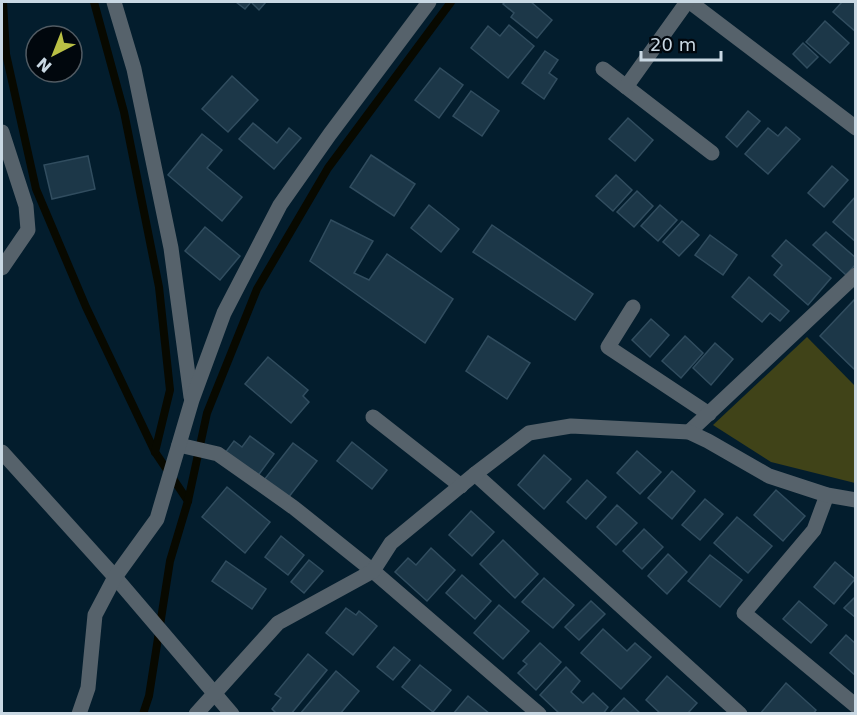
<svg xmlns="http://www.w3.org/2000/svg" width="857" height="715" font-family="'DejaVu Sans',sans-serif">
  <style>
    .green { fill: #404318 }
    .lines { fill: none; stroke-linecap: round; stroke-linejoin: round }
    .stream { stroke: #080900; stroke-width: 8 }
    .building { fill: #1c3748; stroke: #314d5f; stroke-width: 1.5 }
    .minor { stroke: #56626b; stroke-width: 15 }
  </style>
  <rect width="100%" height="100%" fill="#031d2d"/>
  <path class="green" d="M807 337 855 386V483L771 462 713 425Z"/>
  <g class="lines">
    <g class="stream">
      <path d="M3 2 6 54 36 189 86 307 155 452 188 501"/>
      <path d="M94 2 124 112 159 287 170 390 155 452"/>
      <path d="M143 714 149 696 170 561 188 501 207 413 257 289 328 168 451 2"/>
    </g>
  </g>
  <g class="building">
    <path d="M236 2H266L259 10 251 2 245 9Z"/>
    <path d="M505 2H531L552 20 537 38 511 17 514 13 503 4Z"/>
    <path d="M842 2H856V32L833 12Z"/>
    <path d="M825 21 849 43 830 63 806 42Z"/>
    <path d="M509 25 534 46 508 78 471 48 488 26 500 36Z"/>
    <path d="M803 43 818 57 807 68 793 54Z"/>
    <path d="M545 51 558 60 549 73 557 79 544 99 522 83Z"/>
    <path d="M440 68 463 85 439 118 415 100Z"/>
    <path d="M232 76 258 100 228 132 202 109Z"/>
    <path d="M471 91 499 111 482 136 453 116Z"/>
    <path d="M748 111 760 121 737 147 726 137Z"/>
    <path d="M628 118 653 140 635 161 609 139Z"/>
    <path d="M253 123 277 143 289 128 301 138 274 169 239 139Z"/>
    <path d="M786 127 800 139 768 174 745 154 768 128 778 136Z"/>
    <path d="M202 134 222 150 207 168 242 197 222 221 168 175Z"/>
    <path d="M371 155 415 184 394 216 350 187Z"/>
    <path d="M88 156 95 189 52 199 44 165Z"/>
    <path d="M832 166 848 180 824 207 808 193Z"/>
    <path d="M616 175 632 190 613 211 596 196Z"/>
    <path d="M637 191 653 206 634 227 617 212Z"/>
    <path d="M856 196V242L833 222Z"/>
    <path d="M429 205 459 229 441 252 411 228Z"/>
    <path d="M660 205 677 220 658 241 641 226Z"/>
    <path d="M331 220 373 241 354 273 369 280 387 254 453 299 425 343 310 261Z"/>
    <path d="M682 221 699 235 679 256 663 242Z"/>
    <path d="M492 225 593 294 575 320 473 252Z"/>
    <path d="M205 227 240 256 220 280 185 251Z"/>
    <path d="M826 232 856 258V264L846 275 813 245Z"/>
    <path d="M710 235 737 255 723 275 695 255Z"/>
    <path d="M786 240 831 278 808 305 774 275 782 265 772 256Z"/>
    <path d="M749 277 789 311 780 321 770 313 762 322 732 297Z"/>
    <path d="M856 298V371L820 336Z"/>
    <path d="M651 319 669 335 650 357 632 340Z"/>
    <path d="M488 336 530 363 507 399 466 371Z"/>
    <path d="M685 336 703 353 681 378 662 361Z"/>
    <path d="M715 343 733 359 711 385 693 368Z"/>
    <path d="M268 357 308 390 303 396 309 402 291 423 245 384Z"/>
    <path d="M250 436 274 454 257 477 225 453 234 441 242 447Z"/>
    <path d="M352 442 387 470 372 489 337 461Z"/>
    <path d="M293 443 317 461 288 498 264 480Z"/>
    <path d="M637 451 661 472 640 494 617 473Z"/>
    <path d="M544 455 571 479 544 509 518 485Z"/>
    <path d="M672 471 695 491 672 519 648 498Z"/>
    <path d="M587 480 606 497 586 519 567 502Z"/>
    <path d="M227 487 270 522 245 553 202 517Z"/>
    <path d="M776 490 805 516 783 541 754 515Z"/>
    <path d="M705 499 723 514 700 540 682 525Z"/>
    <path d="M617 505 637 523 616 545 597 527Z"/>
    <path d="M471 511 494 532 472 556 449 535Z"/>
    <path d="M737 517 772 546 748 573 714 543Z"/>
    <path d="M644 529 663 547 642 569 623 551Z"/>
    <path d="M281 536 304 555 288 575 265 557Z"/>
    <path d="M503 540 538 574 515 598 480 564Z"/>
    <path d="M431 548 455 570 427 601 395 572 408 558 416 565Z"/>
    <path d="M668 554 687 572 667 594 648 576Z"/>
    <path d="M710 555 742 580 720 607 688 581Z"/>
    <path d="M309 560 323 571 304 593 291 582Z"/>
    <path d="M226 561 266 589 252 609 212 581Z"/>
    <path d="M835 562 855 579 834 604 814 587Z"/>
    <path d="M462 575 491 601 475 619 446 593Z"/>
    <path d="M544 578 574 605 553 628 522 602Z"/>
    <path d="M856 596V618L844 608Z"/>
    <path d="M591 601 605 614 579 640 565 627Z"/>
    <path d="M799 601 827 625 811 643 783 619Z"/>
    <path d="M499 605 529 631 503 659 474 633Z"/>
    <path d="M346 608 356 615 359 611 377 626 353 655 326 633Z"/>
    <path d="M603 629 627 651 635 643 651 657 621 689 581 653Z"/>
    <path d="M846 635 856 644V676L830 653Z"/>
    <path d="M540 643 561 662 536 690 518 673 527 664 523 661Z"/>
    <path d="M394 647 410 660 393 680 377 667Z"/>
    <path d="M308 654 327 670 291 714H277L272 709 281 698 275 694Z"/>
    <path d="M420 665 451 690 433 712 402 687Z"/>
    <path d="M566 667 580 681 571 692 583 703 593 693 608 707 603 714H560L540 695Z"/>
    <path d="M336 671 359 691 340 714H300Z"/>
    <path d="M667 676 697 703 687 714H661L646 700Z"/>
    <path d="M786 683 816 710 813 714H760Z"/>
    <path d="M468 696 490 714H453Z"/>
    <path d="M624 698 641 714H609Z"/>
  </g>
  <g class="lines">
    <g class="minor">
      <path d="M114 2 134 69 171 248 191 397"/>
      <path d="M690 2 856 128"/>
      <path d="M603 69 712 153"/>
      <path d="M626 87 687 2"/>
      <path d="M2 132 26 206 28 230 2 268"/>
      <path d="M633 307 608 347 709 414"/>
      <path d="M373 417 461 486"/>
      <path d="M689 432 856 275"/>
      <path d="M179 445 218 454 293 507 373 571 539 714"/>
      <path d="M2 452 115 577 232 714"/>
      <path d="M475 474 740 714"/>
      <path d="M827 495 814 530 744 613 856 706"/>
      <path d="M79 714 88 688 95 615 115 577 157 519 192 400 224 313 280 205 330 134 429 2"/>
      <path d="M196 714 278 623 373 571 391 543 475 474 529 433 571 426 689 432 708 441 769 476 827 495 856 500"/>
    </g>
  </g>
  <rect width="857" height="715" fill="none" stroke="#c9d8e3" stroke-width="6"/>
  <g transform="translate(54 54) rotate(222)"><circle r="28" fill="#01070d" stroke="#515b63" stroke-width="1.5"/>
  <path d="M0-4.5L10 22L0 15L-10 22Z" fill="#bac045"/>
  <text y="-9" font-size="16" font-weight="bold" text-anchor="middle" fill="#c9d8e3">N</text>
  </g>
  <path d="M641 51v9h80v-9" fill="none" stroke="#c9d8e3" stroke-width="3"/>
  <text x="650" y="51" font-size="18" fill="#c9d8e3" stroke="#01070d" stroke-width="4.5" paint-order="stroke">20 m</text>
</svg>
